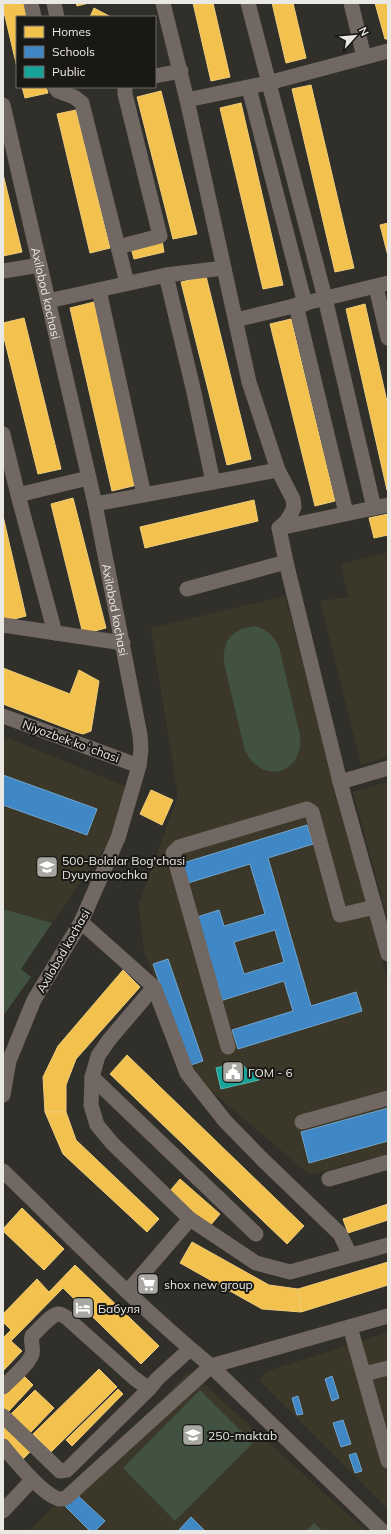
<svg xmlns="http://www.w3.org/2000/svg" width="391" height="1534" font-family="Mulish,sans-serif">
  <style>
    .built { fill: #3c3829 }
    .green { fill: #415240 }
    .homes { fill: #f2c14e; stroke: #f0cd7a }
    .schools { fill: #3f88c5; stroke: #72a5ce; fill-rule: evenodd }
    .public { fill: #17a398; stroke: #56b8ae }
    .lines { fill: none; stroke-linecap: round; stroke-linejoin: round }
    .minor { stroke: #716763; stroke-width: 15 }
    .labels { text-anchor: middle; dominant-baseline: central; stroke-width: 4; stroke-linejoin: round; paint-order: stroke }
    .street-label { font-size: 12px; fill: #eae8e2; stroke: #191814 }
    .poi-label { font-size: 12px; fill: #eae8e2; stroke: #191814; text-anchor: start }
  </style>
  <rect width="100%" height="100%" fill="#302f29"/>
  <g class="built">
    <path d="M388 552V757L361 765 320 601 348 597 341 564Z"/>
    <path d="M285 596 388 983V1154L310 1175 188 1071 144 951 139 904 178 796 151 628Z"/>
    <path d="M3 736 125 786 121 825 52 923 3 909Z"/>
    <path d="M388 782V920L353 792Z"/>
    <path d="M388 1332V1509L259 1380 268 1371Z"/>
    <path d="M190 1371 366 1531H29Z"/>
  </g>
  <g class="green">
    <path d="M255 626C267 630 273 635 279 647L300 735C304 774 263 786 245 751L224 663C222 640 232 629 255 626Z"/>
    <path d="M3 909 52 923 21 969 31 977 3 1016Z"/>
    <path d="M200 1390 253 1443 175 1521 123 1468Z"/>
    <path d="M314 1523 323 1531H306Z"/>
  </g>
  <g class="homes">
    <path d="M3 3H26L29 17H17V67L3 8Z"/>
    <path d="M76 3H89L77 6Z"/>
    <path d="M193 3H213L230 77 211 81Z"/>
    <path d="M272 3H293L306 58 286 63Z"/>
    <path d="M375 3H388V39H385Z"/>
    <path d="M94 8 111 17H90Z"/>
    <path d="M311 85 354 268 335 272 292 89Z"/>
    <path d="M22 87H46L48 93 25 98Z"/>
    <path d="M161 91 197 234 173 239 137 97Z"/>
    <path d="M241 103 283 285 263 289 220 108Z"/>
    <path d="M76 110 110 248 90 253 57 114Z"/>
    <path d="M3 174 22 252 3 256Z"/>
    <path d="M388 223V256L380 225Z"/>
    <path d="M162 240 164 252 134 259 131 248Z"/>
    <path d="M206 276 251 459 227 465 181 282Z"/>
    <path d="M94 302 137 485 112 491 70 308Z"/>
    <path d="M365 304 388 406 387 490 346 309Z"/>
    <path d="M24 318 61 469 38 474 3 334V323Z"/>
    <path d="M291 319 335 501 315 506 270 324Z"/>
    <path d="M73 498 106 628 83 634 51 504Z"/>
    <path d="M254 500 258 521 145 548 140 527Z"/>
    <path d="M388 514V535L374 538 369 518Z"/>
    <path d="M3 516 26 616 3 622Z"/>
    <path d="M3 668 70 694 79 670 99 681 91 731 83 734 76 732 3 704Z"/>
    <path d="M151 790 173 800 162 825 140 814Z"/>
    <path d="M123 970 140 987 76 1059 66 1085V1112H45L43 1077 58 1046Z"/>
    <path d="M127 1055 304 1226 287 1244 110 1074Z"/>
    <path d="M45 1112H66L76 1140 159 1219 147 1232 63 1154Z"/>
    <path d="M180 1179 220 1214 209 1227 169 1192Z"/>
    <path d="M388 1204V1220L348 1233 343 1219Z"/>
    <path d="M22 1208 64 1249 44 1270 3 1231V1229Z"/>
    <path d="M192 1242 269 1285 298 1289 301 1312 262 1309 180 1263Z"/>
    <path d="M388 1262V1285L301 1312 298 1289Z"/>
    <path d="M75 1265 159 1346 141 1364 63 1288 11 1341 22 1351 3 1371V1338L11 1330 3 1322V1314L37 1279 49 1292Z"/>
    <path d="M99 1369 117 1387 51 1452 33 1434Z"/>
    <path d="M22 1374 33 1385 8 1412 3 1407V1394Z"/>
    <path d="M118 1389 123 1394 72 1446 66 1440Z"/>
    <path d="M35 1390 54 1408 30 1433 11 1414Z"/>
    <path d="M3 1422 31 1451 23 1459 3 1439Z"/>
  </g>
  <g class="schools">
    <path d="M3 775 97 809 87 835 3 805Z"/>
    <path d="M307 825 313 844 268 858 311 1006 356 992 362 1011 238 1049 232 1030 293 1011 284 981 220 1001 194 918 219 910 224 926 265 914 250 864 188 883 183 863ZM275 930 284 962 244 974 234 942Z"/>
    <path d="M168 959 203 1061 188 1066 153 964Z"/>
    <path d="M388 1108V1141L309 1163 301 1132Z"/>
    <path d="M332 1376 339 1398 332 1401 325 1379Z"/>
    <path d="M298 1396 303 1414 297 1415 292 1398Z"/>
    <path d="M343 1420 351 1444 341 1447 333 1423Z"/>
    <path d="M356 1453 362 1471 355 1473 349 1455Z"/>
    <path d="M74 1492 105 1521 95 1531H90L63 1504Z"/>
    <path d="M191 1517 205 1531H178Z"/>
  </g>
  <path class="public" d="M241 1062 247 1070 256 1068 259 1080 221 1089 216 1068Z"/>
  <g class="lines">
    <g class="minor">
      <path d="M31 3 34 17"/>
      <path d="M54 3 57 17"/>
      <path d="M163 3 187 100 249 382 278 470 293 499 294 507 291 514 286 522 279 528 286 562 340 782 388 954"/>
      <path d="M248 3 325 298 374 508"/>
      <path d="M351 3 364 57"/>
      <path d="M155 76 181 71"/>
      <path d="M55 87 58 91 74 97 82 103 127 283"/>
      <path d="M249 88 305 304"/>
      <path d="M187 100 268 83 388 51"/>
      <path id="s1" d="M3 105 95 504 140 735 141 750 139 766 118 838 81 922 34 1000 9 1061 3 1095"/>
      <path d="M118 247 160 236 125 94V87"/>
      <path d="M3 271 40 265"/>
      <path d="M166 275 224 268"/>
      <path d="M376 287 388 338"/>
      <path d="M99 290 144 495"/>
      <path d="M48 301 166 275 193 388 213 482"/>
      <path d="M296 305 346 513"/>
      <path d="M236 320 388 283"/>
      <path d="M3 434 18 495 55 633"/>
      <path d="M18 495 88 478"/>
      <path d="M95 504 278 470"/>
      <path d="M279 528 388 505"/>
      <path d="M187 589 286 562"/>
      <path d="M3 625 123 643"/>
      <path d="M3 716 139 766"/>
      <path d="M340 782 388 768"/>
      <path d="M81 922 154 987 109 1040 98 1056 92 1077 91 1105 97 1125 112 1143 190 1219 256 1263 290 1272 388 1245"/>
      <path d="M154 987 187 1073 225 1121 262 1159 340 1234 350 1255"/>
      <path d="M228 1047 173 853 179 847 307 809 312 812 340 915 375 907"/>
      <path d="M92 1077 256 1234"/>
      <path d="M302 1122 388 1098"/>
      <path d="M3 1171C71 1237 138 1306 211 1366L382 1531"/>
      <path d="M329 1179 388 1162"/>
      <path d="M128 1291 190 1219"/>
      <path d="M350 1327 388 1461"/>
      <path d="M364 1374 388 1368"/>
      <path d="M3 1387C11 1379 29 1364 32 1354 34 1348 30 1342 32 1336 38 1330 51 1315 58 1314 62 1314 64 1316 67 1318L134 1378 149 1389 157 1379 190 1349"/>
      <path d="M3 1416 60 1471 67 1470 149 1389"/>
      <path d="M3 1446C12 1457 47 1500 61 1499 63 1499 65 1498 67 1497L211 1366 388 1316"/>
      <path d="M3 1511 32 1480"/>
    </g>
  </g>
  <defs>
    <g id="school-square" transform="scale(1.15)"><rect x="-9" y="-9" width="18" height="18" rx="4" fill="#a9a7a1" stroke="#191814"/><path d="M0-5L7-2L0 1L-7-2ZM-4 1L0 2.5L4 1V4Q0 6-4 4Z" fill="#fff"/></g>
    <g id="civic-square" transform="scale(1.15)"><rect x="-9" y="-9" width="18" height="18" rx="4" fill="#a9a7a1" stroke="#191814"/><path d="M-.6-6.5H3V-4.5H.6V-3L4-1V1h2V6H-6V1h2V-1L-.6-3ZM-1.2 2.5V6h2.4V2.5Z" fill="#fff"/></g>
    <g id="supermarket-square" transform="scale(1.15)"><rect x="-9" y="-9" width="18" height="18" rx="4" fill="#a9a7a1" stroke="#191814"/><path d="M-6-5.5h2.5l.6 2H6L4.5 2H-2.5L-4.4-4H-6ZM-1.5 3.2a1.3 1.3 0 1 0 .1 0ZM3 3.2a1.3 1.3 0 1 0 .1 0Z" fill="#fff"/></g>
    <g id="hotel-square" transform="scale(1.15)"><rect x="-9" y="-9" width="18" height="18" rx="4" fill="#a9a7a1" stroke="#191814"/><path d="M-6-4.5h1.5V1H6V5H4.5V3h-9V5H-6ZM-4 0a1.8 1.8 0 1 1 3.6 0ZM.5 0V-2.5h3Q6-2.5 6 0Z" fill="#fff"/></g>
  </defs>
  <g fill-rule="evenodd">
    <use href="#school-square" x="47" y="867"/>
    <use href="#civic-square" x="233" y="1072"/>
    <use href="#supermarket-square" x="148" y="1284"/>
    <use href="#hotel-square" x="83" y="1308"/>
    <use href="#school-square" x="193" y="1435"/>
  </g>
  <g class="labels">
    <g class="street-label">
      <text stroke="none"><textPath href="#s1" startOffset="193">Axilobod kochasi</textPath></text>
      <text stroke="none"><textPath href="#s1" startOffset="517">Axilobod kochasi</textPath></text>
      <text transform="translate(71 741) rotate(20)">Niyozbek koʻchasi</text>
      <text transform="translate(63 951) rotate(-60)">Axilobod kochasi</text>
    </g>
    <g class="poi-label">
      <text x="62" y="860">500-Bolalar Bog'chasi<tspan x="62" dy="14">Dyuymovochka</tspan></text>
      <text x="248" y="1072">ГОМ - 6</text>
      <text x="164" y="1284">shox new group</text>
      <text x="98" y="1308">Бабуля</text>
      <text x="208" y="1435">250-maktab</text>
    </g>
  </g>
  <rect width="391" height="1534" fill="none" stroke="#eae8e2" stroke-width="8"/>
  <rect x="16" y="16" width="140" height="72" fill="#191814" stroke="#6d6b66"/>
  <rect x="24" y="26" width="20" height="12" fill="#f2c14e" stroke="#6d6b66"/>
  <text x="52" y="36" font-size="12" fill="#eae8e2">Homes</text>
  <rect x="24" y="46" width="20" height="12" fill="#3f88c5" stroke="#6d6b66"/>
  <text x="52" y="56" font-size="12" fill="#eae8e2">Schools</text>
  <rect x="24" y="66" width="20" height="12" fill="#17a398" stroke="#6d6b66"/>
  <text x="52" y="76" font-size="12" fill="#eae8e2">Public</text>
  <g transform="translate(355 36) rotate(63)" stroke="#191814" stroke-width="3" paint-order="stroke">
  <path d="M0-3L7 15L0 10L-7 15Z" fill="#eae8e2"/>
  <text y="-6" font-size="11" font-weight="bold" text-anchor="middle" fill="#eae8e2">N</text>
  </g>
</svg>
